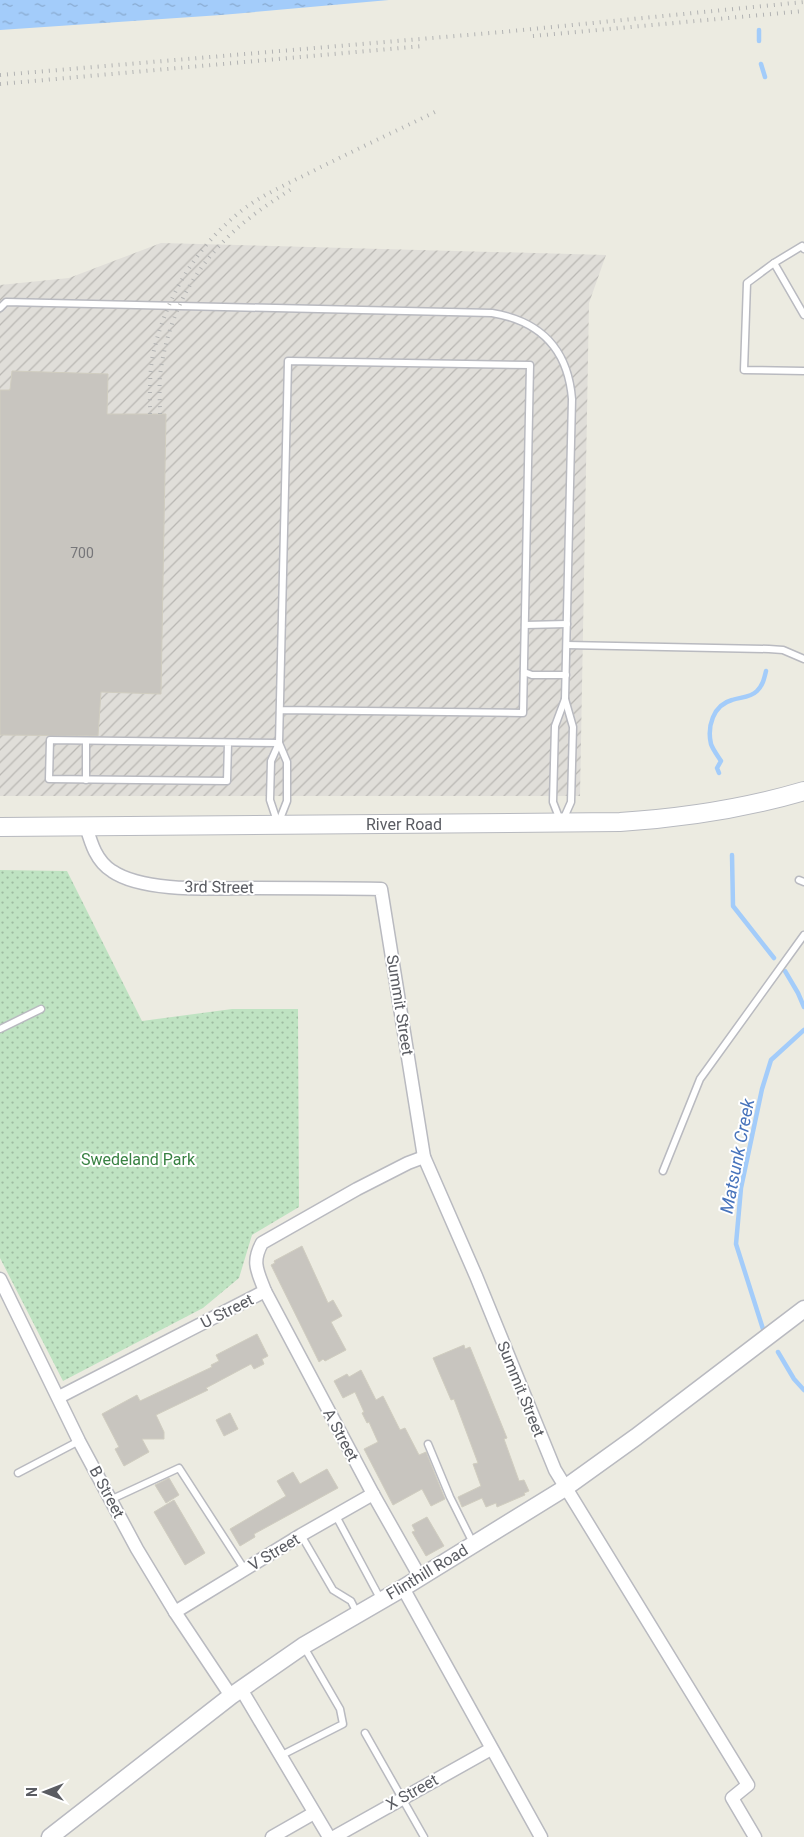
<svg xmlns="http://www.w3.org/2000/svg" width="804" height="1837" font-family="Roboto,sans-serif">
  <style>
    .industrial { fill: url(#industrial-furrows) }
    .green { fill: url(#green-dots) }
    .water { fill: url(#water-ripples) }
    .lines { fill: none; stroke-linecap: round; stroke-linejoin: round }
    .stream { stroke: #a3ccfa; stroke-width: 4.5 }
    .building { fill: #c8c5bf; stroke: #d0cdc0 }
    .service-casing { stroke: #b9bac0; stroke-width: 9 }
    .minor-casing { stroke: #b9bac0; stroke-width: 15 }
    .tertiary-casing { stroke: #b9bac0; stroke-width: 19 }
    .secondary-casing { stroke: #b7b9bf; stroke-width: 20 }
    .service { stroke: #fff; stroke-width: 6 }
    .minor { stroke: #fff; stroke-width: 12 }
    .tertiary { stroke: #fff; stroke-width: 16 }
    .secondary { stroke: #fff; stroke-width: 18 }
    .rail { stroke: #b2b3b3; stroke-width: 4; stroke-dasharray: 1 6; stroke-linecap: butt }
    .labels { text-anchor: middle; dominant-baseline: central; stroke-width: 4; stroke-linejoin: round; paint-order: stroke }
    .number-label { font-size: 14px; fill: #767679 }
    .street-label { font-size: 16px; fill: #5a5c62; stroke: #fff }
    .park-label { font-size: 16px; fill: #398243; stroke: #fff }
    .water-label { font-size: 18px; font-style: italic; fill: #4874bc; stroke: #fff }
  </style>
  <defs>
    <pattern id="industrial-furrows" width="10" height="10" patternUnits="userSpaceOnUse" patternTransform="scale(1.25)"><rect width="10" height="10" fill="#e0ded9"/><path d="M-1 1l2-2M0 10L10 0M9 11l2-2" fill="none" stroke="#b9b7b3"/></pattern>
    <pattern id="green-dots" width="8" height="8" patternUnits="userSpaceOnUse" patternTransform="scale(1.25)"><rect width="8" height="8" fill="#bfe3c2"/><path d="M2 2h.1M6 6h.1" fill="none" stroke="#9ebba1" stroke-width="1.8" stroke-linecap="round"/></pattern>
    <pattern id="water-ripples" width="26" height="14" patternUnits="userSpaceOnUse" patternTransform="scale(1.25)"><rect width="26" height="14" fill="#a3ccfa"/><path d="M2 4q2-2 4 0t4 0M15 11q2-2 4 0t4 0" fill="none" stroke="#88a9ce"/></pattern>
  </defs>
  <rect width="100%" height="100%" fill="#ecebe1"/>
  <path class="industrial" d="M161 243 606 255 589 303 580 796H0V285L69 278Z"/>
  <path class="green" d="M0 870 67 871 142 1021 232 1009H298L299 1207 252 1235 239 1278 203 1308 63 1381 0 1258Z"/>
  <path class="water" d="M0 0H389L221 15 0 30Z"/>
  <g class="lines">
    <g class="stream">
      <path d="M759 30V41"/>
      <path d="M761 64 765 77"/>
      <path d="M719 773 717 768 721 761C718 756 713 750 711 744 707 727 713 705 732 700 740 697 750 698 757 691 763 685 764 679 766 671"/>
      <path d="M732 855 733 906 774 958"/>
      <path d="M785 971 798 993 804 1007"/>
      <path d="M763 1329 736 1244 741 1188 762 1089 771 1060 804 1030"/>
      <path d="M778 1352 794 1379 804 1390"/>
    </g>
  </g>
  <g class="building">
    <path d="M12 371 108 374 107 414H166L161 694 101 692 98 736 0 735V390H10Z"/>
    <path d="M302 1246 328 1303 333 1300 342 1316 331 1322 346 1350 325 1361 323 1359 319 1362 271 1265 275 1263 274 1261Z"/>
    <path d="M257 1334 268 1356 262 1359 264 1364 254 1369 251 1364 206 1388 208 1390 156 1415 164 1432V1439H142L149 1452 124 1466 115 1449 119 1447 102 1414 137 1395 140 1401 212 1367 211 1365 219 1361 216 1355Z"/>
    <path d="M464 1345 465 1349 470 1347 507 1438 504 1439 518 1478 519 1481 524 1480 529 1491 524 1493 525 1495 497 1507 496 1503 486 1507 482 1498 462 1507 458 1497 481 1486 473 1464 478 1463 454 1399 451 1400 433 1358Z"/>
    <path d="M361 1370 376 1400 383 1396 400 1430 405 1428 419 1455 426 1452 445 1499 431 1506 422 1489 393 1505 364 1449 378 1442 369 1422 367 1423 362 1413 364 1412 355 1392 343 1398 334 1381 347 1374 349 1377Z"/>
    <path d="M230 1413 238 1429 224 1436 216 1420Z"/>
    <path d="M327 1469 338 1488 254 1534 255 1537 240 1546 230 1529 286 1496 277 1481 293 1472 300 1484Z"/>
    <path d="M169 1478 179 1495 166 1503 155 1485Z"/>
    <path d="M174 1500 205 1553 185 1565 154 1512Z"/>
    <path d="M427 1517 444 1546 426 1556 412 1532 415 1531 412 1525Z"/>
  </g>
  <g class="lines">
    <g class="service-casing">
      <g id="service">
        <path d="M774 263 802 246 804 249"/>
        <path d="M0 308 6 302 492 313C541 321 568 350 572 399L565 699 573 727 571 802 563 820"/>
        <path d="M804 315 774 263 747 283 744 370 804 371"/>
        <path d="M525 625 567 624"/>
        <path d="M567 645 769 649 783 650 804 659"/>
        <path d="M524 672 532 675H566"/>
        <path d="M228 743 227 781 49 779 50 740 279 743"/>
        <path d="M86 780V741"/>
        <path d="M560 820 553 802 555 726 565 699"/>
        <path d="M278 824 270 800 271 761 279 743 288 361 530 365 523 713 280 710"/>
        <path d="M278 824 287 801V762L279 743"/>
        <path d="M799 880 804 882"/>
        <path d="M0 1029 41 1009"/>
        <path d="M663 1171 700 1079 804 935"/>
        <path d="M428 1444 450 1497 473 1543"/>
        <path d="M18 1473 79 1441"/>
        <path d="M110 1500 179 1468 245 1570"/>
        <path d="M336 1516 381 1600"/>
        <path d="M301 1535 333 1590 351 1601 357 1613"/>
        <path d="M365 1733 424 1837"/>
        <path d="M282 1755 343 1724 340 1709 304 1647"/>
      </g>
    </g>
    <g class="minor-casing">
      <g id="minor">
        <path d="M86 826C91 843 96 861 112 871 144 893 216 888 255 888 297 888 339 888 381 889L424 1157 476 1276 555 1470 748 1785 732 1798 755 1837"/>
        <path d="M0 1279 79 1441 137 1549 175 1612 231 1696"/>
        <path d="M265 1291 373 1494 420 1577"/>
        <path d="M59 1397 265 1291C258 1272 251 1263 262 1243L357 1189 408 1163 424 1157"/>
        <path d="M403 1588 541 1837"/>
        <path d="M175 1612 301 1535 373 1494"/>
        <path d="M241 1689 329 1837"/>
        <path d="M272 1837 314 1813"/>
        <path d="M334 1837 491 1749"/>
      </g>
    </g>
    <g class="tertiary-casing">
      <path id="tertiary" d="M50 1837 231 1696 303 1646 403 1588 565 1488 636 1437 804 1309"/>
    </g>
    <g class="secondary-casing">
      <path id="secondary" d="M0 827 620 822C682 818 743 809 804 791"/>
    </g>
    <use href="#service" class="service"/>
    <use href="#minor" class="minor"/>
    <use href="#tertiary" class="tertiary"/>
    <use href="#secondary" class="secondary"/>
    <g class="rail">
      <path d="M533 36 804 11"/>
      <path d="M0 75 502 32 804 2"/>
      <path d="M0 84 423 46"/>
      <path d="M150 414C150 393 149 370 154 350 168 293 198 244 245 208 267 192 294 181 319 168 357 149 396 131 435 112"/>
      <path d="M160 414C160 402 159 389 160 376 168 310 199 257 252 216 265 206 279 197 293 188"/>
    </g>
  </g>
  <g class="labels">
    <g class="number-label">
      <text x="82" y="553">700</text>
    </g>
    <g class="street-label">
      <text x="404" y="824">River Road</text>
      <text transform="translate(219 887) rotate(1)">3rd Street</text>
      <text transform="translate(400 1005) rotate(81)">Summit Street</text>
      <text transform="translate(227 1311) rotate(-27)">U Street</text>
      <text transform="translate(521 1389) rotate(68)">Summit Street</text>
      <text transform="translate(341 1435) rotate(62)">A Street</text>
      <text transform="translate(107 1492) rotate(62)">B Street</text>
      <text transform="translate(274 1552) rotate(-31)">V Street</text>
      <text transform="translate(427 1572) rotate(-31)">Flinthill Road</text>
      <text transform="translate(412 1792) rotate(-29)">X Street</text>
    </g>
    <g class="park-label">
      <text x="138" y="1159">Swedeland Park</text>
    </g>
    <g class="water-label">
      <text transform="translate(737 1156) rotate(-79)">Matsunk Creek</text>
    </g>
  </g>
  <g transform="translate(45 1792) rotate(270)" stroke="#ffffff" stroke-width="4" paint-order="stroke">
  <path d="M0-4L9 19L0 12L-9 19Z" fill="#5a5c62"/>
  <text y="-8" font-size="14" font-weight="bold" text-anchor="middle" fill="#5a5c62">N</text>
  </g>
</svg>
